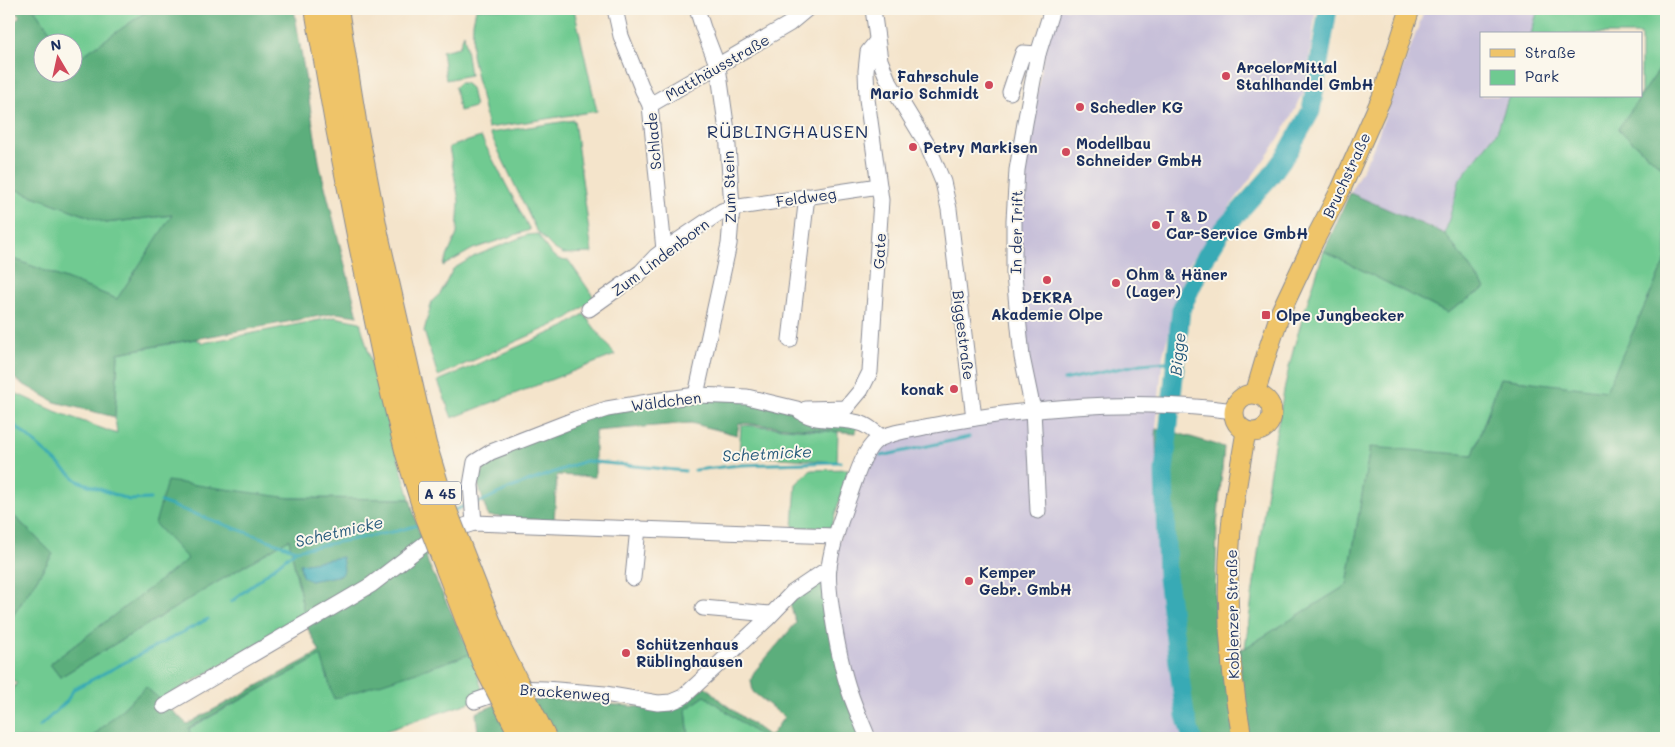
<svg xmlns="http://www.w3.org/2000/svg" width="1675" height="747" font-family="Mali,sans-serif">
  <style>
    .industrial { fill: #c7c0d9 }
    .green { fill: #6fca91; stroke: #457c78 }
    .forest { fill: #5bae7b; stroke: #3b6e6c }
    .water { fill: #39aab5; stroke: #2a6c8a }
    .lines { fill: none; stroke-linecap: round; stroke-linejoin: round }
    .stream { stroke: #39aab5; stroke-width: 3 }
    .river { stroke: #39aab5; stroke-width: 19 }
    .minor-casing { stroke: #888a94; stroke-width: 17 }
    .major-casing { stroke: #888a94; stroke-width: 21 }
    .highway-casing { stroke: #888a94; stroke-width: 24 }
    .minor { stroke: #fff; stroke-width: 15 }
    .major { stroke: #efc469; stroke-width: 19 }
    .highway { stroke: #efc469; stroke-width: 22 }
    .highway-bridge-casing { stroke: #888a94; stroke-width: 24; stroke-linecap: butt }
    .highway-bridge { stroke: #efc469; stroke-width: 22 }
    .poi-dot { fill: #d1495b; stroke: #fbf7ec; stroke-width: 2 }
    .labels { text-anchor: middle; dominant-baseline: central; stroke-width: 4; stroke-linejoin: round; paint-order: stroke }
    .shield { fill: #fbf7ec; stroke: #5e6b89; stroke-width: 1 }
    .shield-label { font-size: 14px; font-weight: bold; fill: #1b2f5e }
    .street-label { font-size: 15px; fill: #1b2f5e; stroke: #fbf7ec }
    .poi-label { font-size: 15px; font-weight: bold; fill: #1b2f5e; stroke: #fbf7ec; text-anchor: start }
    .water-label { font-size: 16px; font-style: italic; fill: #265a7c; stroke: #fbf7ec }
    .quarter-label { font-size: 18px; letter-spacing: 1px; fill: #1b2f5e; stroke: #fbf7ec }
  </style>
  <rect width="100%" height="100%" fill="#fbf7ec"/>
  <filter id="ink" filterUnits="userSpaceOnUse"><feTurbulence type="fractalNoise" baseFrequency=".02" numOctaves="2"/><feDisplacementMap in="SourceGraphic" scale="10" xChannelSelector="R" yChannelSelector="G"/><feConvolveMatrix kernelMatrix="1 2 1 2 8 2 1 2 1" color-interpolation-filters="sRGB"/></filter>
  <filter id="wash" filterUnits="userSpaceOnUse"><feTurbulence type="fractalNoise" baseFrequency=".0096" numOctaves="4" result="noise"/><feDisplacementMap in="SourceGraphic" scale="20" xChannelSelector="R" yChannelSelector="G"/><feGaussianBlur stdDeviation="1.12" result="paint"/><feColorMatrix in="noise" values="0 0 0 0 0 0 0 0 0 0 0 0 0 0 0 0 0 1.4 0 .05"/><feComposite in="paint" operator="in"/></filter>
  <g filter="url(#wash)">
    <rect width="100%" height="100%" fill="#f4e4cb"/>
    <g class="industrial">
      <path d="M1052 9H1316L1305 91 1279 139 1186 268 1163 355 1156 429 1158 567 1176 705 1188 738H872L849 692 829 568 875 441 1032 409 1014 220Z"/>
      <path d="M1425 9H1538L1531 34H1481V96H1509L1497 132 1460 179 1445 234 1350 193 1372 151Z"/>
    </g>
    <g class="green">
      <path d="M34 9H150L73 63 72 42H58Z"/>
      <path d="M476 9H574L597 111 488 128 472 55 473 23Z"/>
      <path d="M1538 9H1666V60L1641 96V34H1531Z"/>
      <path d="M464 34 470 75 446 80 442 51 459 47Z"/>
      <path d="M459 83H465L471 88 475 107 459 111 455 87Z"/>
      <path d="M1509 96H1641L1618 129 1666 171V259L1606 392 1500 378 1473 455 1370 448 1347 585 1245 648C1258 557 1268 466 1287 376 1296 334 1311 292 1324 251L1447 313 1485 288 1445 234 1460 179 1497 132Z"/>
      <path d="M574 120 592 253 563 254 553 248 536 230 490 133Z"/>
      <path d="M481 137 530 230 473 249 443 266 457 234 459 201 449 147Z"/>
      <path d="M9 187 106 223 173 215 117 299 9 257Z"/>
      <path d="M538 234C546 247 552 261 569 261L595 299 565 320 438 376 424 331 432 301 440 294 453 269 475 256 527 235Z"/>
      <path d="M584 314 615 355 452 418 438 381 564 327Z"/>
      <path d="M335 317 360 322 410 499 290 498 155 524 189 559 50 664 60 677 289 539 305 617 160 700 145 688 91 738H9V694L17 683 9 678V622L53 554 9 511V387L15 393 55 411 117 434 115 417 118 353 196 339 203 343Z"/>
      <path d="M741 425 838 432 837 462 739 455Z"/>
      <path d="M849 469 831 528 793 527 796 484 811 470Z"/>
      <path d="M471 654 484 695 474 701 365 738H192L188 729 321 656Z"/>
      <path d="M705 696 763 738H689L686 709Z"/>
    </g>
    <g class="forest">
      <path d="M14 9H34L58 42H42V72H72L73 62 150 9H294L320 167 358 316 336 313 118 353 115 417 55 402 19 382 9 374V257L117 299 172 215 106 223 9 187V26L20 17Z"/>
      <path d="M1666 60V171L1618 129Z"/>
      <path d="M1350 193 1445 234 1485 288 1447 313 1324 251Z"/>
      <path d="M1666 259V738H1188L1176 705 1158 567 1156 429 1174 432 1224 447 1217 527 1215 603 1219 652 1245 648 1347 585 1370 447 1473 455 1500 378 1606 391Z"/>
      <path d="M746 397 857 425 856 433 739 423 737 435 691 423 595 431V477L557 475 554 521 488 516 477 481 494 453 602 410Z"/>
      <path d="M167 481 290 498 410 499 428 563 471 654 334 699 321 656 189 728 191 738H91L146 687 187 724 320 652 307 627 289 539 60 677 50 664 188 559 155 524Z"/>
      <path d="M9 511 53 554 9 622Z"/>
      <path d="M823 572 827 619 871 738H763L705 696 686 709 689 738H481L478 733 476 713 509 699 541 698 673 710 690 699 705 686 722 702 770 737 784 717 753 692 751 680 754 672 796 623 789 601Z"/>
    </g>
    <path class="water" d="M342 557 344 570 342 575 310 581 302 576 300 564Z"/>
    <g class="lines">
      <g class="stream">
        <path d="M1064 380 1141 364 1176 361"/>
        <path d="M9 420 78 481 129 500 150 499"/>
        <path d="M881 456 969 437"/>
        <path d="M695 470 740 465 840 462"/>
        <path d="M161 502 296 550"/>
        <path d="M478 503 508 489 585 461 685 471"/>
        <path d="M455 510 465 506"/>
        <path d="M231 602 296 550 397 531 422 524"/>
        <path d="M39 727 66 702 74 689 208 619"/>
      </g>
      <path class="river" d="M1192 738 1185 715 1167 578 1164 472 1181 310 1202 263 1221 232 1270 177 1288 152 1311 111 1328 9"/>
    </g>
  </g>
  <g filter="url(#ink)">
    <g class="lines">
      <g class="minor-casing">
        <g id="minor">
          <path d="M615 9 621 36 643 91 650 105 664 250"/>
          <path d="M873 9 880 60 888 80 928 146 943 182 949 209 974 418"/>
          <path d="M1010 92 1023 53 1038 54"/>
          <path d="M650 105 789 24 807 9"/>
          <path d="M589 309 641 272 656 256 664 250 722 211 732 208 879 186"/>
          <path d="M790 340 807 196"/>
          <path d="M696 395 729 244 732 208 727 131 718 67 703 28 697 9"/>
          <path d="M806 409 846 408 861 390 870 372 881 200 867 99 866 71 868 52 876 42"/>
          <path d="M1038 511 1033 410 1022 357 1018 317 1014 275V220L1017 170 1025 123 1038 54 1052 9"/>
          <path d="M474 523 471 485 475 462 491 452 576 419 607 409 648 402 696 395 747 397 797 409C815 425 840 416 862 424 869 426 875 433 882 437"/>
          <path d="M633 578 638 528"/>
          <path d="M703 608 770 614"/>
          <path d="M475 701 512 688 545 689 605 694 658 703 671 702 683 697 707 675 767 619 792 593 829 568"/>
          <path d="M164 706 371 585 431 539 446 532 474 523 835 536"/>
          <path d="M868 738C862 723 855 708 850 693 841 667 836 639 832 612 830 597 827 581 829 567 833 540 842 516 851 491 856 477 864 450 876 441 888 432 916 429 930 426 1030 407 1133 397 1234 411"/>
        </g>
      </g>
      <g class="major-casing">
        <g id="major">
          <path d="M1255 394 1267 353 1281 311 1314 241 1341 189 1382 97 1410 9"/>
          <circle cx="1253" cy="413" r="19"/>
          <path d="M1242 738C1229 669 1225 599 1231 529 1234 496 1241 463 1246 431"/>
        </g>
      </g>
      <g class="highway-casing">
        <g id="highway">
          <path d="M316 9 336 123 358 235"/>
          <path d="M337 9 355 121 377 234"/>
        </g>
      </g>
      <use href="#minor" class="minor"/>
      <use href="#major" class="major"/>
      <use href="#highway" class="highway"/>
      <g class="highway-bridge-casing">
        <g id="highway-bridge">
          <path d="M377 234 425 444 444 506 499 646 545 738"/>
          <path d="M358 235 386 369 407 454 425 512 483 662 522 738"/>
        </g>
      </g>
      <use href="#highway-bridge" class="highway-bridge"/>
    </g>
  </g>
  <g class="poi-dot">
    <circle cx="1226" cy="76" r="5"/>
    <circle cx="989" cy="85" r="5"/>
    <circle cx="1080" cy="107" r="5"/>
    <circle cx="913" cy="147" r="5"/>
    <circle cx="1066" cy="152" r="5"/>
    <circle cx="1156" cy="225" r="5"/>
    <circle cx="1047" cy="280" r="5"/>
    <circle cx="1116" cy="283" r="5"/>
    <rect x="1261" y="310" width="10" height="10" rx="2.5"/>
    <circle cx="954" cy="389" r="5"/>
    <circle cx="969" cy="581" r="5"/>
    <circle cx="626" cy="653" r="5"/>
  </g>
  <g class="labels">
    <rect class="shield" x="419" y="481.5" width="42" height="23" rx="4"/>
    <g class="shield-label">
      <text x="440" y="493">A 45</text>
    </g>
    <g class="street-label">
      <text transform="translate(717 67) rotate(-30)">Matthäusstraße</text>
      <text transform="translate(653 141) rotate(-95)">Schlade</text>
      <text transform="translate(1346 175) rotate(-65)">Bruchstraße</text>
      <text transform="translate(729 187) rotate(-92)">Zum Stein</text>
      <text transform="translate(806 197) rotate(-8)">Feldweg</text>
      <text transform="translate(1016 232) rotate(-89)">In der Trift</text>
      <text transform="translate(879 251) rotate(-87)">Gate</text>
      <text transform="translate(660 257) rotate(-37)">Zum Lindenborn</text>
      <text transform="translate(964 335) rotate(83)">Biggestraße</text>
      <text transform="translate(666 401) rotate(-7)">Wäldchen</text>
      <text transform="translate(1232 614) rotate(-91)">Koblenzer Straße</text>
      <text transform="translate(565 692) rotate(4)">Brackenweg</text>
    </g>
    <g class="poi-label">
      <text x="1236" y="67">ArcelorMittal<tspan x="1236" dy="17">Stahlhandel GmbH</tspan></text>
      <text x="979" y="76" text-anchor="end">Fahrschule<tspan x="979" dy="17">Mario Schmidt</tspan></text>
      <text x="1090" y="107">Schedler KG</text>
      <text x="1076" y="143">Modellbau<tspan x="1076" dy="17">Schneider GmbH</tspan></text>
      <text x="923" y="147">Petry Markisen</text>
      <text x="1166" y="216">T &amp; D<tspan x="1166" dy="17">Car-Service GmbH</tspan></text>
      <text x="1126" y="274">Ohm &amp; Häner<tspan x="1126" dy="17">(Lager)</tspan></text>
      <text x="1047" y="297" text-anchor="middle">DEKRA<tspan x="1047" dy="17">Akademie Olpe</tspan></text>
      <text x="1276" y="315">Olpe Jungbecker</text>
      <text x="944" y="389" text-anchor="end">konak</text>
      <text x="979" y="572">Kemper<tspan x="979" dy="17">Gebr. GmbH</tspan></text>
      <text x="636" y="644">Schützenhaus<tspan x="636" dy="17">Rüblinghausen</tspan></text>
    </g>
    <g class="water-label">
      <text transform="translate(1177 354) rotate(-84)">Bigge</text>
      <text transform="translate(767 453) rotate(-3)">Schetmicke</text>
      <text transform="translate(339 531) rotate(-13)">Schetmicke</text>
    </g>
    <g class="quarter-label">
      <text x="788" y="131">RÜBLINGHAUSEN</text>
    </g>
  </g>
  <rect width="1675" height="747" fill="none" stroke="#fbf7ec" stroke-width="30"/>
  <rect x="1480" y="32" width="162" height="65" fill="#fbf7ec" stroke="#a1a7b3"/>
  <rect x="1490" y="49" width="25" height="8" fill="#efc469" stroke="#a1a7b3"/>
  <text x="1525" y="58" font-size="15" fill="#1b2f5e">Straße</text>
  <rect x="1490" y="70" width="25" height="15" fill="#6fca91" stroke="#a1a7b3"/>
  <text x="1525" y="82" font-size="15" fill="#1b2f5e">Park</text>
  <g transform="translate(58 58) rotate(351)"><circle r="24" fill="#fbf7ec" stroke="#a1a7b3"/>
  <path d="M0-4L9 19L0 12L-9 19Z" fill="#d1495b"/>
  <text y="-8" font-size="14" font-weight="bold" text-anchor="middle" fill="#1b2f5e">N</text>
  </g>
</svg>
